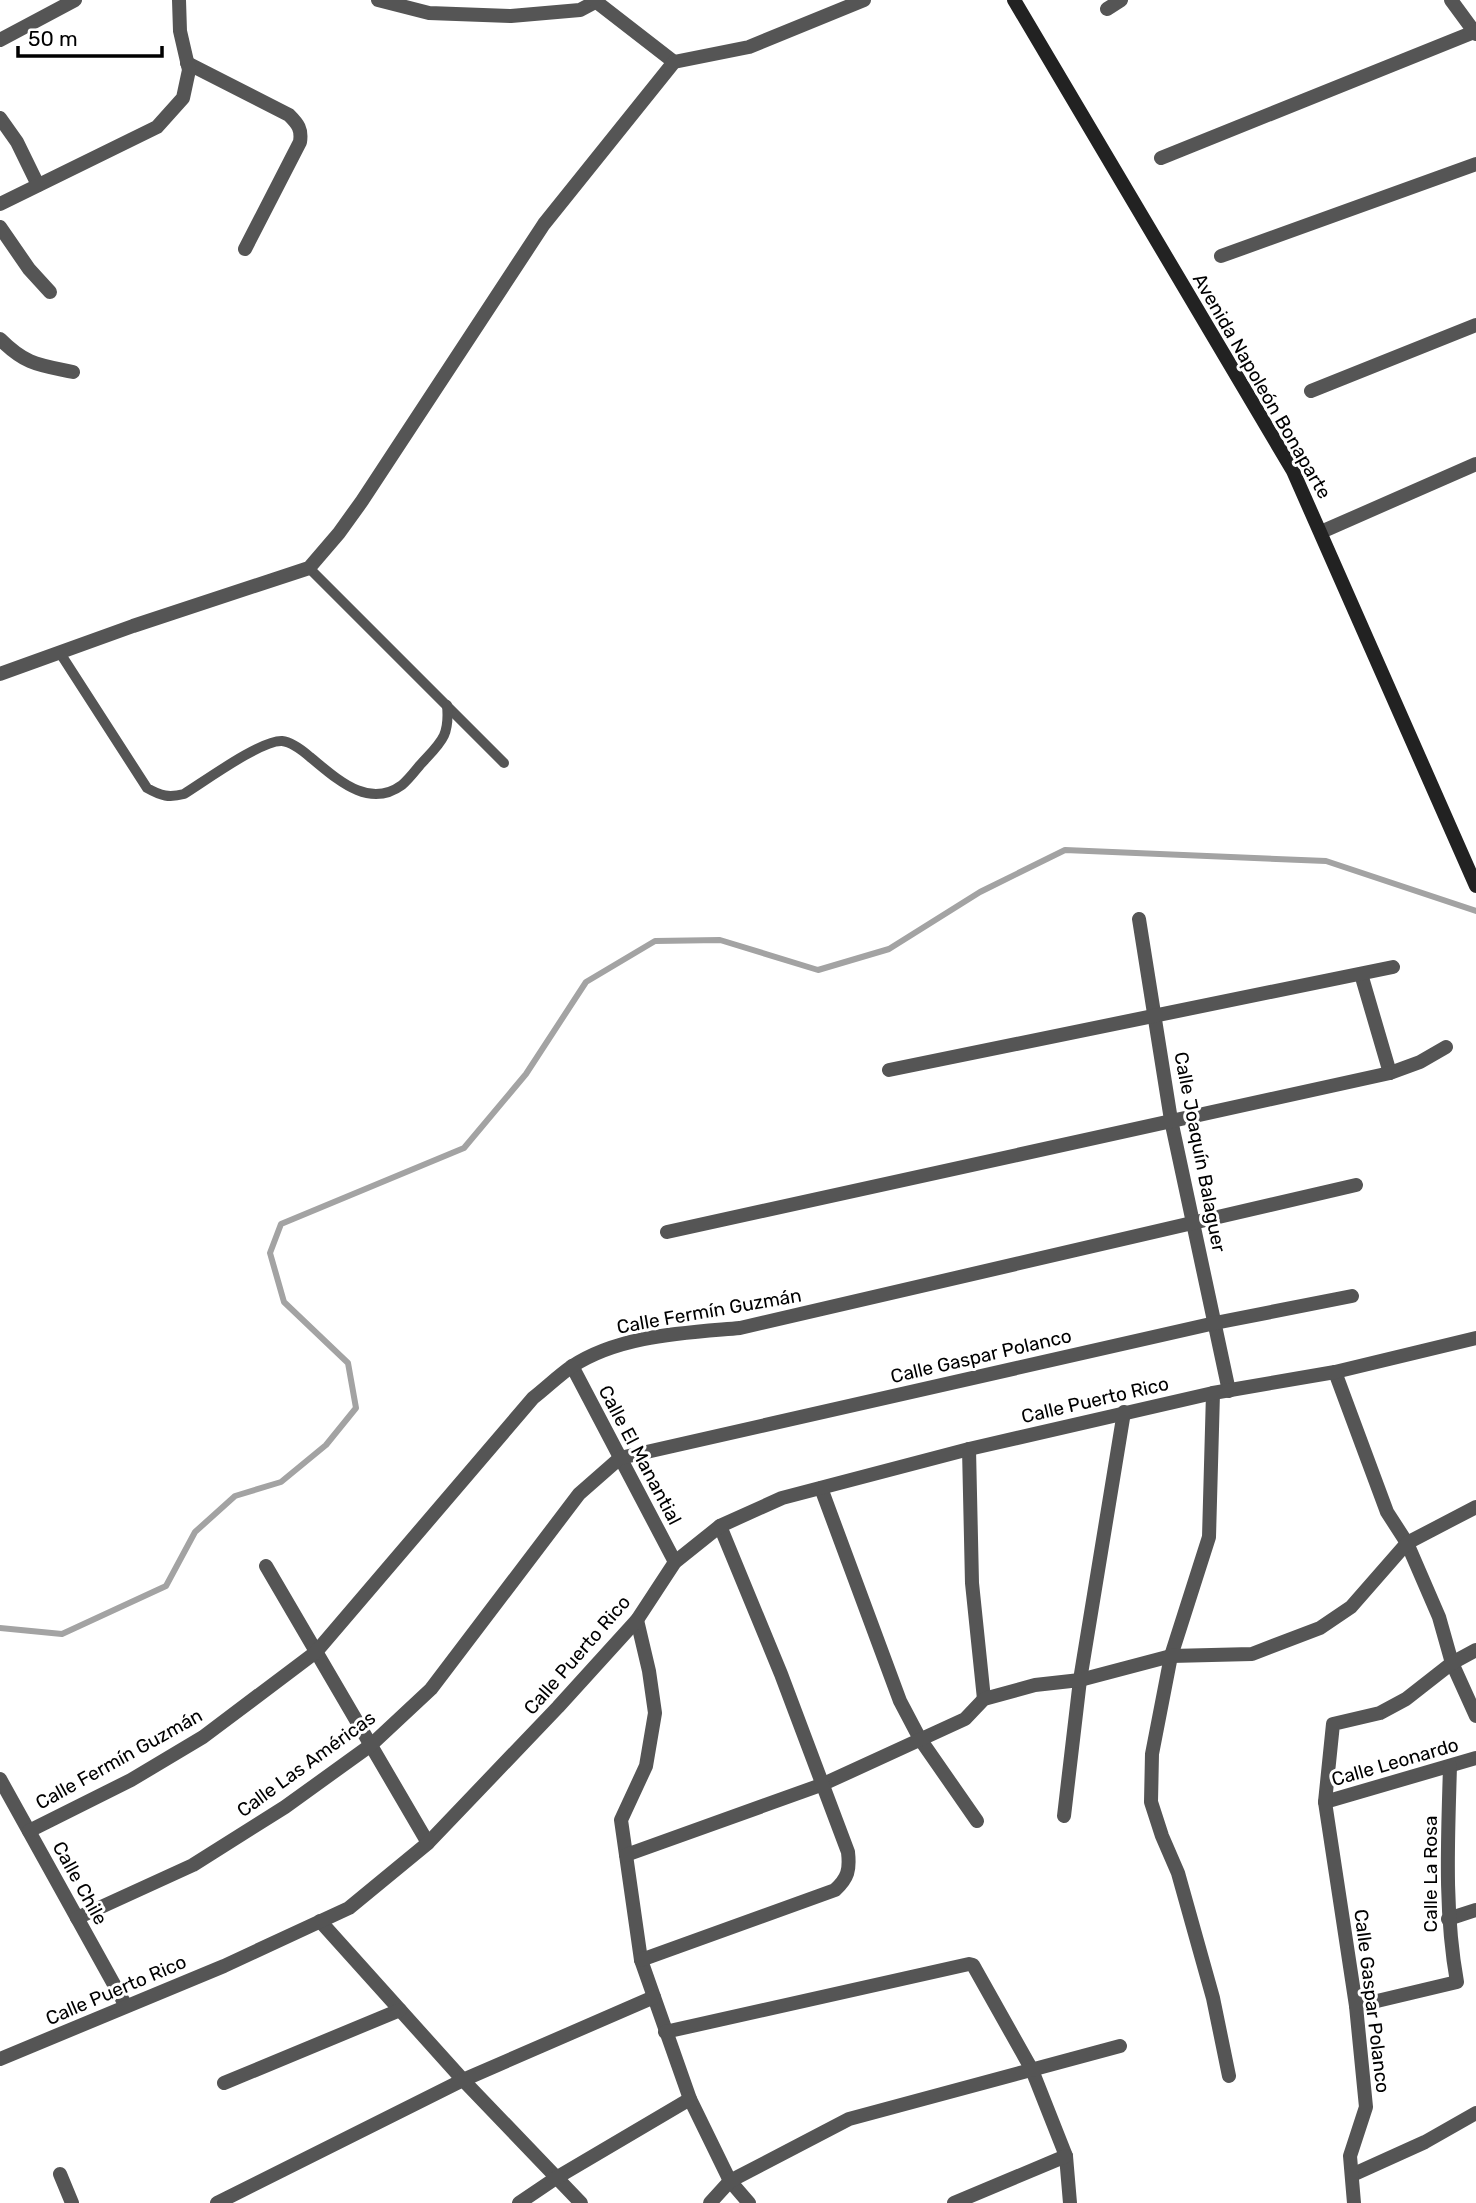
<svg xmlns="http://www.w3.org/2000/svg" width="1476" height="2203" font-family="Rubik,sans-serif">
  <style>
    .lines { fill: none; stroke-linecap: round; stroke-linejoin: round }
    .stream { stroke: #a3a3a3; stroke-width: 6 }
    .service { stroke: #555; stroke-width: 10 }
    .minor { stroke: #555; stroke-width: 14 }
    .secondary { stroke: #222; stroke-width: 14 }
    .labels { text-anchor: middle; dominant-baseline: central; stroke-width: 6; stroke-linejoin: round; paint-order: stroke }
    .street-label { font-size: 19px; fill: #000; stroke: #fff }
  </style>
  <rect width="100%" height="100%" fill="#fff"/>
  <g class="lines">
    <path class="stream" d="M0 1628 62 1634 166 1586 195 1532 235 1496 281 1482 326 1445 356 1408 348 1363 284 1302 270 1253 281 1224 464 1148 526 1074 586 982 655 941 720 940 818 970 889 949 980 892 1065 850 1326 861 1476 911"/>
    <g class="service">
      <path d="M309 568 504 763"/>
      <path d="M60 653 147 788C161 796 169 798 184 794 205 781 261 740 282 741 292 742 302 750 310 757 336 778 368 810 402 785 409 779 415 771 420 765 441 742 450 737 447 705"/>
    </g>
    <g class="minor">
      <path d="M378 0 429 13 511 16 580 10 595 2"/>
      <path d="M594 0 674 62"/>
      <path d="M1451 0 1476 34"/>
      <path d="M1107 9 1121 0"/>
      <path d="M0 40 75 0"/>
      <path d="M187 63 289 115C298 124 302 129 300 142L245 249"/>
      <path d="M0 118 17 142 38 185"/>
      <path d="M1161 158 1474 32"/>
      <path d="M0 204 157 127 183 98 189 70 180 31 179 0"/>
      <path d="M0 227 29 269 50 292"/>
      <path d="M1221 256 1476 164"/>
      <path d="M0 339C26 365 39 365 73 372"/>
      <path d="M1311 391 1476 325"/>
      <path d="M1321 532 1476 464"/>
      <path d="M0 674 133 626 309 568 339 533 362 501 544 224 674 62 749 47 864 0"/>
      <path d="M1139 919 1171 1120 1229 1391"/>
      <path d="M1361 974 1390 1073"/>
      <path d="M889 1070 1393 967"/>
      <path d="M667 1232 1390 1073 1420 1062 1446 1047"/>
      <path d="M572 1366 675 1562"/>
      <path d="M1335 1372 1387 1512 1407 1543 1439 1617 1452 1663 1476 1716"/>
      <path d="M1213 1393 1209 1537 1171 1656 1152 1754 1151 1802 1162 1836 1178 1873 1213 1998 1229 2076"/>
      <path d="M969 1449 972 1583 984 1699"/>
      <path d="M821 1488 900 1701 920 1739 977 1821"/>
      <path d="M266 1566 428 1843"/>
      <path d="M637 1620 649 1671 655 1713 646 1766 621 1820 641 1960 690 2099 730 2181 749 2203"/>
      <path d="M0 1779 126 2006"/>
      <path d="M1325 1802 1476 1758"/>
      <path d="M1064 1816 1080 1680 1124 1412"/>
      <path d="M29 1831 131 1780 203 1737 316 1652 533 1398C546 1388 558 1376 571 1367 619 1335 684 1333 740 1328L1356 1185"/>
      <path d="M626 1855 821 1785 965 1719 984 1699 1035 1685 1080 1680 1171 1656 1252 1654 1320 1628 1351 1607 1407 1543 1476 1507"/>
      <path d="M77 1918 193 1865 285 1807 371 1745 431 1689 579 1494 620 1458 1215 1323 1352 1296"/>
      <path d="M1448 1919 1476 1910"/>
      <path d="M320 1921 463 2080 581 2203"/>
      <path d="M641 1960 835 1890C848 1878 850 1870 848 1852L781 1674 720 1526"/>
      <path d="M1356 2006 1457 1982C1444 1910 1448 1838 1450 1766"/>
      <path d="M665 2032 969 1964 973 1965 1032 2070 1066 2156 1070 2203"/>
      <path d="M0 2059 224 1966 349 1908 428 1843 558 1707 637 1620 675 1562 720 1526 782 1498 969 1449 1213 1393 1335 1372 1476 1338"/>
      <path d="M224 2083 400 2010"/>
      <path d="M60 2174 72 2203"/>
      <path d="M1352 2175 1425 2142 1476 2113"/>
      <path d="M217 2203 463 2080 654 1997"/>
      <path d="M519 2203 556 2178 690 2099"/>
      <path d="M710 2203 730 2181 849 2119 1120 2046"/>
      <path d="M954 2203 1066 2156"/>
      <path d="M1354 2203 1350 2156 1366 2107 1356 2006 1325 1802 1333 1724 1380 1713 1406 1699 1452 1663 1476 1650"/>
    </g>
    <path class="secondary" d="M1014 0 1293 471 1476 886"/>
  </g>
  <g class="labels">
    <g class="street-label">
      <text transform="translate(1262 386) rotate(60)">Avenida Napoleón Bonaparte</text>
      <text transform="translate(1200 1152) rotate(79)">Calle Joaquín Balaguer</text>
      <text transform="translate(709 1311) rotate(-10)">Calle Fermín Guzmán</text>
      <text transform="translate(981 1356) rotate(-13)">Calle Gaspar Polanco</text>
      <text transform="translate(1095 1400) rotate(-13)">Calle Puerto Rico</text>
      <text transform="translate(640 1455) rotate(62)">Calle El Manantial</text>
      <text transform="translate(577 1655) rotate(-49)">Calle Puerto Rico</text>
      <text transform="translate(119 1759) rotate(-29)">Calle Fermín Guzmán</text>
      <text transform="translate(1395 1762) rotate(-16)">Calle Leonardo</text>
      <text transform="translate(306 1764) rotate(-36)">Calle Las Américas</text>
      <text transform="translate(1430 1874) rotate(-90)">Calle La Rosa</text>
      <text transform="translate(80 1883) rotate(61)">Calle Chile</text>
      <text transform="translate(116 1990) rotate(-23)">Calle Puerto Rico</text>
      <text transform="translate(1372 2001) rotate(83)">Calle Gaspar Polanco</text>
    </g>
  </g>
  <path d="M18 46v10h144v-10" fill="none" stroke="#000000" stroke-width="3.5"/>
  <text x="28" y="46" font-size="21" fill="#000000" stroke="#ffffff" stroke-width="5" paint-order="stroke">50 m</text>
</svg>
